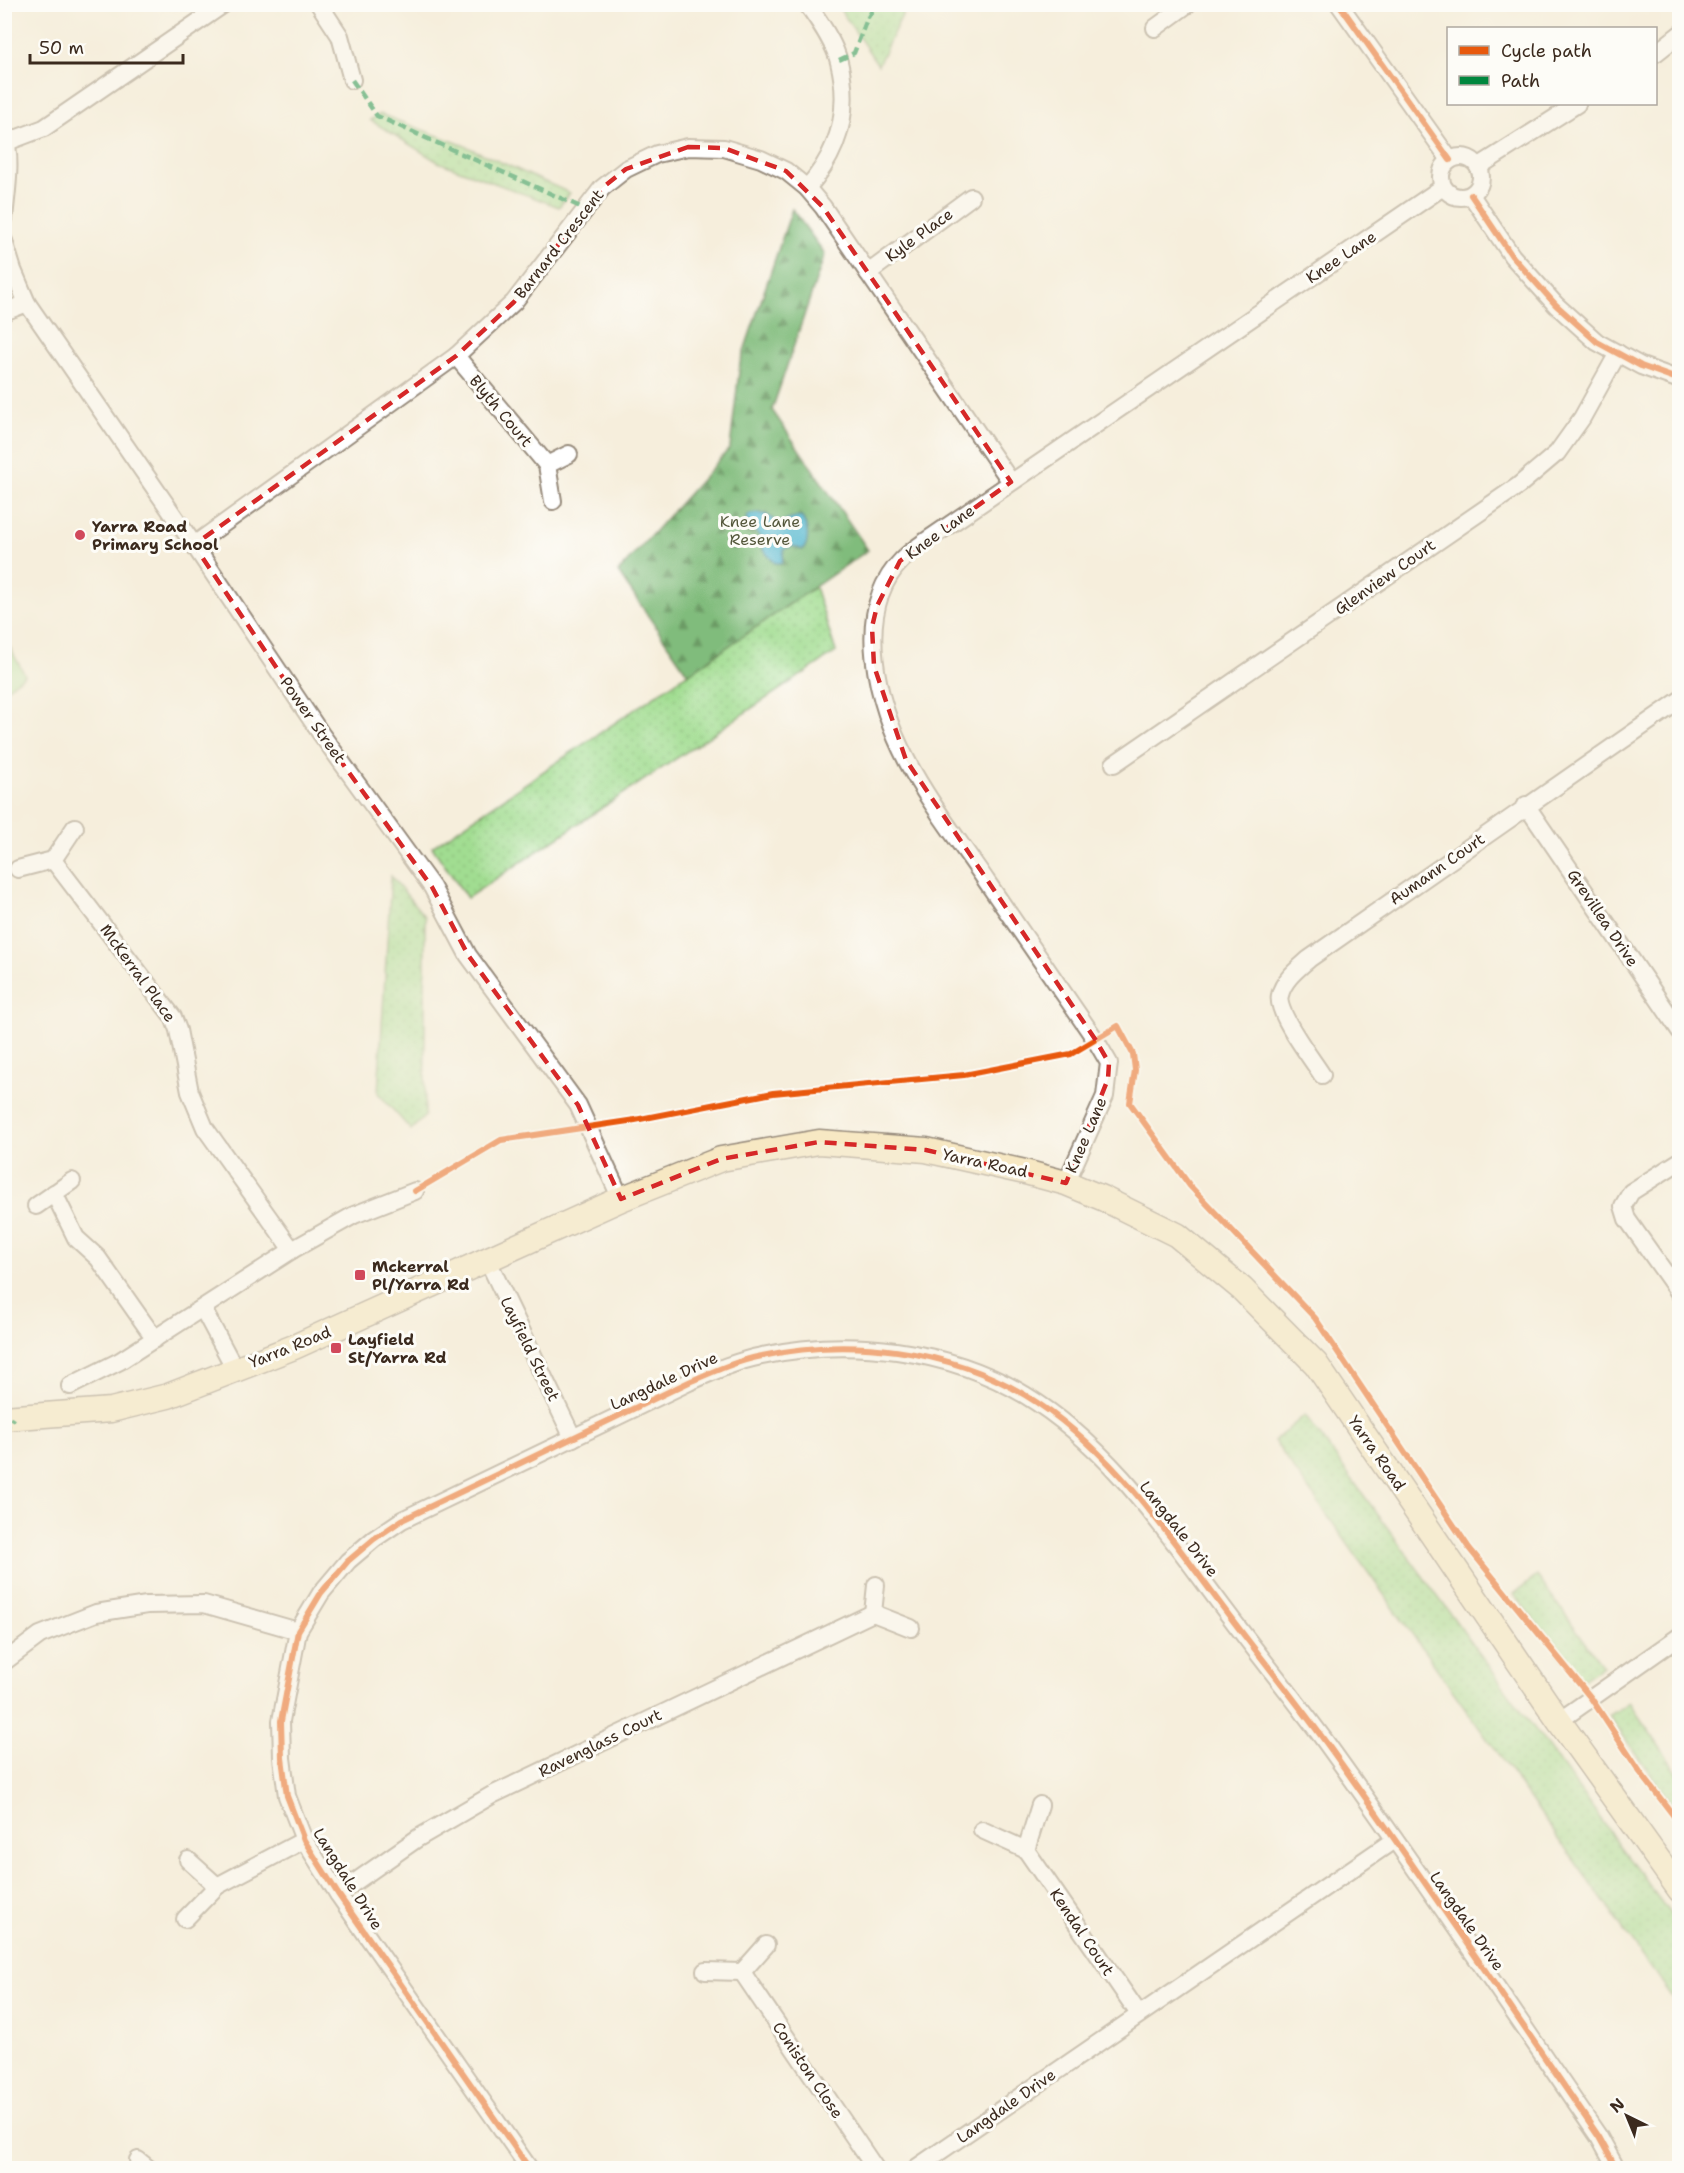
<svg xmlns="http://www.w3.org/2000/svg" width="1684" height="2173" font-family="'Shantell Sans',sans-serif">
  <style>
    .grass { fill: url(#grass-dots); stroke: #6e8458; stroke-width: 1.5 }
    .forest { fill: url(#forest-firs); stroke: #5e734c; stroke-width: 1.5 }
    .garden { fill: #a1dd91; stroke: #6e8458; stroke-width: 1.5 }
    .water { fill: #50b6cf; stroke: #467076; stroke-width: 1.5 }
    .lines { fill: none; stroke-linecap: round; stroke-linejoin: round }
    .street-casing { stroke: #988c7d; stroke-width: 20 }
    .secondary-casing { stroke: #988c7d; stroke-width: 27 }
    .street { stroke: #fff; stroke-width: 16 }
    .secondary { stroke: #f7e8c3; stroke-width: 24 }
    .quiet { stroke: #00873e; stroke-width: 4.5; stroke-dasharray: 9 4.5; stroke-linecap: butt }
    .cycleway-casing { stroke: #fdfcf7; stroke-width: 10 }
    .cycleway { stroke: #e8590c; stroke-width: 6 }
    .marked { fill: none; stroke: #d62828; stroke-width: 4.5; stroke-dasharray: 12 8; stroke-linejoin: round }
    .poi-dot { fill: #d1495b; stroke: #fdfcf7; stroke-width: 2 }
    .labels { text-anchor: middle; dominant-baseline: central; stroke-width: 6; stroke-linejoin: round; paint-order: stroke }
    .street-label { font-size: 16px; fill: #3b2a1e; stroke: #fdfcf7 }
    .park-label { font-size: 16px; fill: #54573b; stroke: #fdfcf7 }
    .poi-label { font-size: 16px; font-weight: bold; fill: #3b2a1e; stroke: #fdfcf7; text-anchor: start }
  </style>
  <defs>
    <pattern id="grass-dots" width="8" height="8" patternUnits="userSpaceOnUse" patternTransform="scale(1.5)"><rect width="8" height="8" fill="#a1dd91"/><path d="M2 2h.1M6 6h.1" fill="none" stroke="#8cbe7d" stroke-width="1.8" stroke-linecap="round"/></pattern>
    <pattern id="forest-firs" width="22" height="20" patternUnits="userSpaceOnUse" patternTransform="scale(1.5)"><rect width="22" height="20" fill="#80bc7b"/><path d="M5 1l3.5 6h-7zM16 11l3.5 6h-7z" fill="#6a9964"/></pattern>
  </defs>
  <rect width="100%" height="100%" fill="#fdfcf7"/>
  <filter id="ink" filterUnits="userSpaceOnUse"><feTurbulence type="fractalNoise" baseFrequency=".0167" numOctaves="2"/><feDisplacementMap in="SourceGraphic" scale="12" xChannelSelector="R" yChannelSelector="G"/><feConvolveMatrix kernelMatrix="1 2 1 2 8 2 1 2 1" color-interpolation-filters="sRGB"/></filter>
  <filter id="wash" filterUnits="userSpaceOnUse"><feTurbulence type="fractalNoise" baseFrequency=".008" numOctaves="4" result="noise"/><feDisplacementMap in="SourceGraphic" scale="24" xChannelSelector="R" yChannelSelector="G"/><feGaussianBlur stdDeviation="1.35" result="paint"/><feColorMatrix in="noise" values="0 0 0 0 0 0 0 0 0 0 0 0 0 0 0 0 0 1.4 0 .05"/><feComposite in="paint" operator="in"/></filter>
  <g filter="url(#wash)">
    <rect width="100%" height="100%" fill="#f6eedc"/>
    <g class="grass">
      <path d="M837 5H907L878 65Z"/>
      <path d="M380 114 463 145 570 193 559 207 438 162 370 120Z"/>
      <path d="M815 587 836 652 467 898 432 847Z"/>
      <path d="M391 876 425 917V1116L411 1130 378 1093Z"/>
      <path d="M1305 1415 1679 1926V2007L1274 1441Z"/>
      <path d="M1537 1576 1603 1666 1580 1682 1514 1594Z"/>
      <path d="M1629 1702 1679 1775V1814L1609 1716Z"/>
    </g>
    <path class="forest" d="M792 209 825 254 772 410 868 550 688 674 618 572 730 448 740 363Z"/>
    <path class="garden" d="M5 641 10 648 25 675 5 690Z"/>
    <path class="water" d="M760 513 767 515 778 523 801 516C808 525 811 543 802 550L793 546 784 549 782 563H775L763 550 762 539 747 523 746 518 750 514Z"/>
  </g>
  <g filter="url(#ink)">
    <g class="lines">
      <g class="street-casing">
        <g id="street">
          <path d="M319 4 340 36 352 80"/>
          <path d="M1339 4 1450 160"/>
          <path d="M1155 28 1188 4"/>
          <path d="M1656 53 1680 34"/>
          <path d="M4 134C13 157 6 195 4 219"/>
          <path d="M7 142 44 128 224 4"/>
          <circle cx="1461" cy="177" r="20"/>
          <path d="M1478 167 1577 104"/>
          <path d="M807 188C839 152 851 110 839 62 835 45 818 19 807 4"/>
          <path d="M1471 195 1512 256 1556 305 1597 342 1641 366 1680 380"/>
          <path d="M4 241 13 270 27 303 194 545 321 734 432 887 468 955 578 1105 621 1199"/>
          <path d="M868 273 971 197"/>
          <path d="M4 312 27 303"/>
          <path d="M456 356 547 465 553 501"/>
          <path d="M547 465 569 454"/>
          <path d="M194 545 456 356 514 302 602 188 626 169 657 154 688 147 724 148 761 159 786 171 807 188 823 207 1011 482"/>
          <path d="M1114 764 1518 486 1557 453 1582 418 1618 353"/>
          <path d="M1526 805 1680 1031"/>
          <path d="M53 860 173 1017 178 1030 190 1092 205 1128 292 1250"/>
          <path d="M18 869 53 860 75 827"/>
          <path d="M1322 1075C1312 1059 1275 1012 1280 995 1284 979 1298 969 1309 959L1680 700"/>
          <path d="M1680 1161 1631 1192 1623 1206 1627 1219 1680 1294"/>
          <path d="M1066 1183 1105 1096 1109 1063 1095 1039C1059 987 1023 935 987 882 960 842 929 803 907 761 878 706 851 611 902 560 908 554 916 548 923 543L1443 187"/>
          <path d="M54 1193 76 1238 98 1258 155 1339"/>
          <path d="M36 1206 72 1181"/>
          <path d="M487 1259 573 1438"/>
          <path d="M203 1309 235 1369"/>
          <path d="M70 1386 120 1361 292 1250 354 1215 415 1191"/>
          <path d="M876 1585 873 1613 911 1628"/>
          <path d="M4 1662 40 1635 96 1613 147 1605 204 1604 298 1631"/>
          <path d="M1559 1721 1680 1636"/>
          <path d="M982 1830 1026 1850 1040 1805"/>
          <path d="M1026 1850 1139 2014"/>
          <path d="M217 1886 304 1840"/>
          <path d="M338 1894 418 1838 492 1795 873 1613"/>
          <path d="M185 1919 217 1886 188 1860"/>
          <path d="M705 1971 742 1972 766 1945"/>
          <path d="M742 1972 875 2168"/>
          <path d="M138 2160 148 2168"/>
          <path d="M529 2168 338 1894 304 1840 287 1796 282 1758 281 1721 298 1631 321 1593 348 1561 374 1539 402 1520 689 1382C712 1372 736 1361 762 1356 849 1337 948 1349 1025 1395 1113 1448 1170 1538 1231 1618 1261 1658 1292 1696 1322 1737 1417 1868 1507 2003 1599 2137L1616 2168"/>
          <path d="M916 2168 1394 1840"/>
        </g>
      </g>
      <g class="secondary-casing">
        <path id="secondary" d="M4 1418 111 1410 168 1396 294 1347 621 1199 721 1159 819 1142 926 1150 1025 1172 1066 1183 1102 1198 1177 1235 1242 1289 1316 1364 1559 1721 1680 1890"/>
      </g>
      <use href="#street" class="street"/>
      <use href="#secondary" class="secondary"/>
      <g class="quiet">
        <path d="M839 60 854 53 867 19 876 4"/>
        <path d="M352 80 377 116 585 209"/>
        <path d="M4 1432 13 1418"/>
      </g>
      <g class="cycleway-casing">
        <g id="cycleway">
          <path d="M1339 4 1450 160"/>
          <path d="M1471 195 1512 256 1556 305 1597 342 1641 366 1680 380"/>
          <path d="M415 1191 501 1140 635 1120 773 1093 964 1075 1071 1054 1118 1026 1133 1054 1135 1070 1130 1103 1190 1186 1315 1318 1469 1548 1591 1698 1640 1772 1680 1824"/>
          <path d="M529 2168 338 1894 304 1840 287 1796 282 1758 281 1721 298 1631 321 1593 348 1561 374 1539 402 1520 689 1382C712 1372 736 1361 762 1356 849 1337 948 1349 1025 1395 1113 1448 1170 1538 1231 1618 1261 1658 1292 1696 1322 1737 1417 1868 1507 2003 1599 2137L1616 2168"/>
        </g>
      </g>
      <use href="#cycleway" class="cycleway"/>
    </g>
  </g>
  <path d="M0 0H1684V2173H0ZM688 147 724 148 786 171 823 207 1011 482 900 561 877 606 872 627 874 666 906 760 1095 1039 1109 1063 1108 1079 1066 1183 926 1150 819 1142 721 1159 621 1199 578 1105 468 955 432 887 321 734 194 545 456 356 514 302 602 188 626 169Z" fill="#f6eedc" fill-opacity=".55" fill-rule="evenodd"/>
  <path class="marked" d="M688 147 724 148 786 171 823 207 1011 482 900 561 877 606 872 627 874 666 906 760 1095 1039 1109 1063 1108 1079 1066 1183 926 1150 819 1142 721 1159 621 1199 578 1105 468 955 432 887 321 734 194 545 456 356 514 302 602 188 626 169Z"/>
  <g class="poi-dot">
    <circle cx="80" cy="535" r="6"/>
    <rect x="354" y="1269" width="12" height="12" rx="3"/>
    <rect x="330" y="1342" width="12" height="12" rx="3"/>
  </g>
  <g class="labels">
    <g class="street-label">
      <text transform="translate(919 235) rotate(-36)">Kyle Place</text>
      <text transform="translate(559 244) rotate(-52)">Barnard Crescent</text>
      <text transform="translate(1341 257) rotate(-34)">Knee Lane</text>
      <text transform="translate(501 411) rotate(50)">Blyth Court</text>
      <text transform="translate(940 532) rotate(-36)">Knee Lane</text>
      <text transform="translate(1385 577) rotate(-35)">Glenview Court</text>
      <text transform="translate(313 720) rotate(55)">Power Street</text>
      <text transform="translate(1437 869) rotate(-35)">Aumann Court</text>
      <text transform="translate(1603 918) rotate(56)">Grevillea Drive</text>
      <text transform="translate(138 973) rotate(54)">McKerral Place</text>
      <text transform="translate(1086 1135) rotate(-67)">Knee Lane</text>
      <text transform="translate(985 1163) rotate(12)">Yarra Road</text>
      <text transform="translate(290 1347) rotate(-22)">Yarra Road</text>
      <text transform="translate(530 1349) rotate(64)">Layfield Street</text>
      <text transform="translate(664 1381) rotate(-25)">Langdale Drive</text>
      <text transform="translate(1377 1453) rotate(55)">Yarra Road</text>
      <text transform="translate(1179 1529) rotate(52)">Langdale Drive</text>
      <text transform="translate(600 1743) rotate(-26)">Ravenglass Court</text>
      <text transform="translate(348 1879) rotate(58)">Langdale Drive</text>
      <text transform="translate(1467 1921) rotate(55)">Langdale Drive</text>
      <text transform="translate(1082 1932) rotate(56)">Kendal Court</text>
      <text transform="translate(808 2070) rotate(56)">Coniston Close</text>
      <text transform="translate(1006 2106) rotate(-35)">Langdale Drive</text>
    </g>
    <g class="park-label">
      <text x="760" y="521">Knee Lane<tspan x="760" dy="18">Reserve</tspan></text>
    </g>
    <g class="poi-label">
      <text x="92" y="526">Yarra Road<tspan x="92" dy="18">Primary School</tspan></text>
      <text x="372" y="1266">Mckerral<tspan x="372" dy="18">Pl/Yarra Rd</tspan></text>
      <text x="348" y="1339">Layfield<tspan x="348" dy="18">St/Yarra Rd</tspan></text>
    </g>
  </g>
  <rect width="1684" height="2173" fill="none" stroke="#fdfcf7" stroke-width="24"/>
  <rect x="1447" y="27" width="210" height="78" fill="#fdfcf7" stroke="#afa8a0" stroke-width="1.5"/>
  <rect x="1459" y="46" width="30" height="9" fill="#e8590c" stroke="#afa8a0" stroke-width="1.5"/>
  <text x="1501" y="57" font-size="18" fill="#3b2a1e">Cycle path</text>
  <rect x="1459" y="76" width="30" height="9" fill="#00873e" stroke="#afa8a0" stroke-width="1.5"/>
  <text x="1501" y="87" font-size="18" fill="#3b2a1e">Path</text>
  <g transform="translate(1627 2116) rotate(317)" stroke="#fdfcf7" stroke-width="4.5" paint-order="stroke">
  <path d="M0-4.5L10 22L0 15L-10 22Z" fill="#3b2a1e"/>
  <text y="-9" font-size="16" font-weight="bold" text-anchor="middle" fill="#3b2a1e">N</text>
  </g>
  <path d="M30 54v9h153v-9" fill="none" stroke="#3b2a1e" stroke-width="3"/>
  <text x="39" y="54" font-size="18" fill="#3b2a1e" stroke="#fdfcf7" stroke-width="4.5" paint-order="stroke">50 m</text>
</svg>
